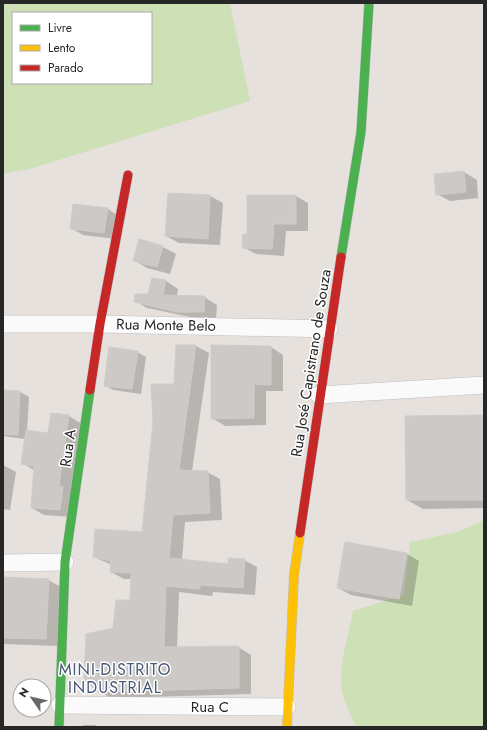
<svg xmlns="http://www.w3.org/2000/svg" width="487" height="730" font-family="Jost,sans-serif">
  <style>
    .green { fill: #cee0b6; fill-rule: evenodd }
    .shadow { fill: #0003 }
    .building { fill: #cdc9c7; stroke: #d0ccc9 }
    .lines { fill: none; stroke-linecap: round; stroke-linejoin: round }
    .street-casing { stroke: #bfbebe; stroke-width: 18 }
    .fast-casing { stroke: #bfbebe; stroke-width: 10 }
    .slow-casing { stroke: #bfbebe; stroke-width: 10 }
    .jam-casing { stroke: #bfbebe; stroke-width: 10 }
    .street { stroke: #fbfafa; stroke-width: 17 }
    .fast { stroke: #4caf50; stroke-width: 9 }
    .slow { stroke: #ffc107; stroke-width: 9 }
    .jam { stroke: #c62828; stroke-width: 9 }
    .labels { text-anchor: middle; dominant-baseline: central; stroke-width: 3; stroke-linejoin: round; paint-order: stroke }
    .street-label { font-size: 15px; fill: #272727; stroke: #fff }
    .neighbourhood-label { font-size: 16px; letter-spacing: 1px; fill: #495876; stroke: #fff }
  </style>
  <rect width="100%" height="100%" fill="#e6e1dd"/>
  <g class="green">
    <path d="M3 3H230L250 101 33 168 3 174ZM13 13H151V83H13Z"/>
    <path d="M484 520V727H356C352 717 346 706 343 695 336 673 349 634 353 611L404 595 410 542 458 532Z"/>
  </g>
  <g class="shadow">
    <path d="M464 172 477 180 478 198 450 201 437 194Z"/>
    <path d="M169 194 210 196 223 203 220 245 179 243 166 236Z"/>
    <path d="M296 196 308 203V231H286L284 256 256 254 243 247 248 235Z"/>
    <path d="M108 209 120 217 117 239 83 235 71 228Z"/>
    <path d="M140 240 163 247 176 254 170 274 147 268 134 260Z"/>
    <path d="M166 281 178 289 177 296 204 297 217 305 216 319 190 317 147 308 135 301 149 295Z"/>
    <path d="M177 346H196L209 353 192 471 207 472 220 479 222 520 185 522 182 560 229 565 244 560 257 567 255 595 213 592 212 596 179 592 177 648 238 647 251 655V694L111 698 98 691 114 629 131 601 132 579H124L111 572 112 565 94 557 143 533 175 385Z"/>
    <path d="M271 347 283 355V391H266V425L225 426 212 418Z"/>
    <path d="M137 352 146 357 141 394 113 390 105 385Z"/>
    <path d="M3 391 20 392 29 397 27 431 49 434 52 414 69 416 82 424 72 517 44 515 32 508 34 470 22 463 25 439 3 436Z"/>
    <path d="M484 416V508L423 509 407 500Z"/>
    <path d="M3 465 16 472 10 510 3 509Z"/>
    <path d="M346 544 407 554 419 561 412 606 351 595 338 588Z"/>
    <path d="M3 578 48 580 61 587 58 646 3 644Z"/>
    <path d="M83 725H95L98 727H83Z"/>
  </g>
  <g class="building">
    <path d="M464 171 466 192 436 195 434 174Z"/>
    <path d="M168 193 210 195 208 239 165 236Z"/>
    <path d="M247 195H296V224H274L272 249 242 248 243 234H247Z"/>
    <path d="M73 204 108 208 104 233 70 229Z"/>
    <path d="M139 239 163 246 157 267 133 261Z"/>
    <path d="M152 278 166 280 163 295 205 296 204 312H177L134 302 135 294H148Z"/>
    <path d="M176 345H196L179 470 208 471 210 513 173 515 169 558 228 564V558L245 559 243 588 200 585V589L166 586 164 647 239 646V688L98 692 84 680 86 634 113 628 116 600H130L131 573 110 572 111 561 93 557 95 529 142 532 153 422 151 384H174Z"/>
    <path d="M211 345 271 346V385L254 384V418L211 419Z"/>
    <path d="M109 347 138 351 132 389 104 386Z"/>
    <path d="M3 390 20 391 18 435 3 434Z"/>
    <path d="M51 413 69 415 59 486 63 487 60 510 31 508 34 466 21 464 26 430 48 433Z"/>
    <path d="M484 415V500H406L405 416Z"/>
    <path d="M345 542 407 553 399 599 337 588Z"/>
    <path d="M3 577 49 579 46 639 3 638Z"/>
  </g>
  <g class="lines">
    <g class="street-casing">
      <g id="street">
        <path d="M3 324H100L329 329"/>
        <path d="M319 395 484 385"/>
        <path d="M3 563 65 562"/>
        <path d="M60 705 287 707"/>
      </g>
    </g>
    <g class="fast-casing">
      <g id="fast">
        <path d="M341 257 361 132 369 3"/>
        <path d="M59 727 65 562 90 390"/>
      </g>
    </g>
    <g class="slow-casing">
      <path id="slow" d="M287 727 294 575 300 533"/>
    </g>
    <g class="jam-casing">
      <g id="jam">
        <path d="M90 390 100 324 128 175"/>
        <path d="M300 533 341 257"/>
      </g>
    </g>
    <use href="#street" class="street"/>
    <use href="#fast" class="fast"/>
    <use href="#slow" class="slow"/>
    <use href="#jam" class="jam"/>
  </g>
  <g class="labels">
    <g class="street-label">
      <text transform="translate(166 325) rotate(1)">Rua Monte Belo</text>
      <text transform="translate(311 363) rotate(-81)">Rua José Capistrano de Souza</text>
      <text transform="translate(68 448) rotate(-82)">Rua A</text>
      <text x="210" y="707">Rua C</text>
    </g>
    <g class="neighbourhood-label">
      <text x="115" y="669">MINI-DISTRITO<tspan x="115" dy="18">INDUSTRIAL</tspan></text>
    </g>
  </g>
  <rect width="487" height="730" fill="none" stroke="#272727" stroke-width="8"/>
  <rect x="12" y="12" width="140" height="72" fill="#ffffff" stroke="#a9a9a9"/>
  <rect x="20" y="25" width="20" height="6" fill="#4caf50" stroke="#a9a9a9"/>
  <text x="48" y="32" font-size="12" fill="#272727">Livre</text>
  <rect x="20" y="45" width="20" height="6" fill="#ffc107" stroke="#a9a9a9"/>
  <text x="48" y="52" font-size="12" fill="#272727">Lento</text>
  <rect x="20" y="65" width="20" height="6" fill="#c62828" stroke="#a9a9a9"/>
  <text x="48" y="72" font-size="12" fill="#272727">Parado</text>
  <g transform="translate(32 698) rotate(304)"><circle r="19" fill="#ffffff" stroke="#a9a9a9"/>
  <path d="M0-3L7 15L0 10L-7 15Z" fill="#6a6867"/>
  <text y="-6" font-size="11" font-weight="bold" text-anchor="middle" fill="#272727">N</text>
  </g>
</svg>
